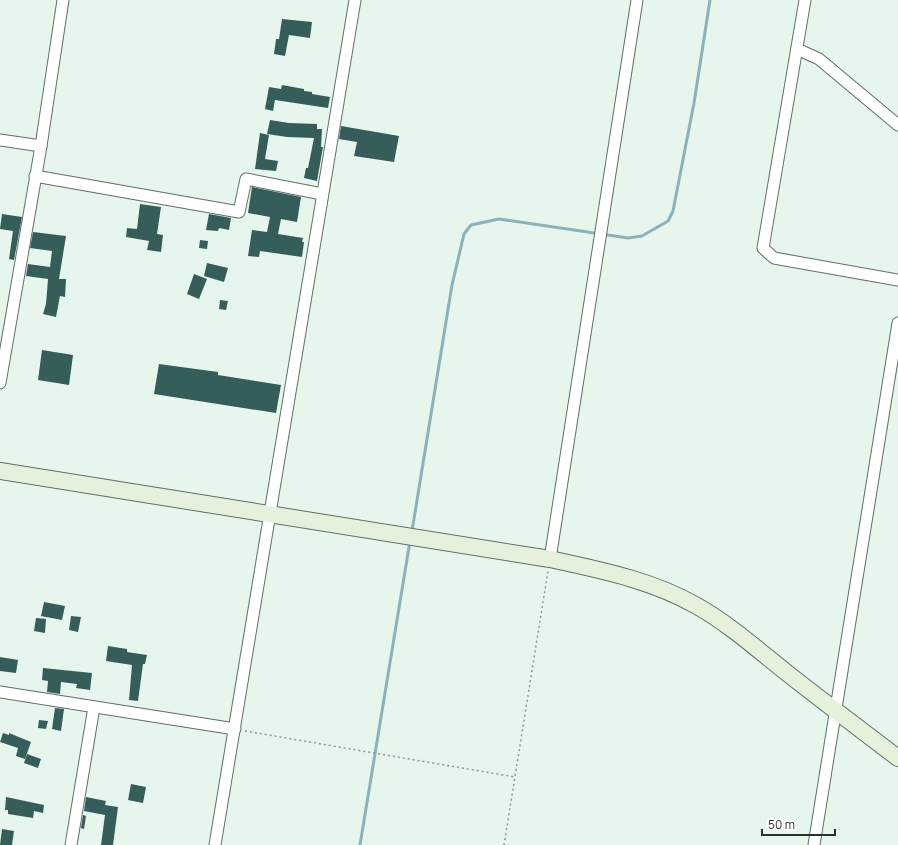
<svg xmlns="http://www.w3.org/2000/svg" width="898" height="845" font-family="Manrope,sans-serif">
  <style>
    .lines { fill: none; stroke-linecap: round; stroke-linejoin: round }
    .stream { stroke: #89b3bc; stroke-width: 3 }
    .building { fill: #355e5a }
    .street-casing { stroke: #606e66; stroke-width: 13 }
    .secondary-casing { stroke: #606e66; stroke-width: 18 }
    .path { stroke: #8c9790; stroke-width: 1.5; stroke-dasharray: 2 3; stroke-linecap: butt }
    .street { stroke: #fff; stroke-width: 11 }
    .secondary { stroke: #e6f1dc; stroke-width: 16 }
  </style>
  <rect width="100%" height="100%" fill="#e6f6ec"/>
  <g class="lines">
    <g class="stream">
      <path d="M412 531 452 285 464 234 471 225 499 219 628 238 642 236 668 221 673 211 694 103 710 0"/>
      <path d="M360 845 410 541"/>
    </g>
  </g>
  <g class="building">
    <path d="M282 19 312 22 310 38 289 35 285 56 274 54 276 39H279Z"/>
    <path d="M282 85 304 89V91L312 92V94L330 97 328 108 275 100 273 111 265 109 269 87 281 89Z"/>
    <path d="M270 120 289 123 317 124V129H322L321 147H323L317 181 304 178 306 168H308L314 138 287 137 267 134Z"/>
    <path d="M341 126 399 136 394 162 354 156 357 142 339 139Z"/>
    <path d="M260 133 269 135 265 159 278 161 276 171 255 169Z"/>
    <path d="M252 187 301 197 297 222 281 219 278 234 303 238 302 242H304L302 257 260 251 259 257 248 256 252 230 267 232 270 217 248 213Z"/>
    <path d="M140 204 161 207 157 234 163 235 161 252 147 250 149 241 126 237 127 228 137 229Z"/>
    <path d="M2 214 22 217 14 260 9 259 13 231 0 229Z"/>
    <path d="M209 214 231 218 229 230 219 228 218 231 206 230Z"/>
    <path d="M33 232 66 236 59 279H66L65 297 60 296 56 317 43 314 46 304 48 279 26 276 28 264 50 267 52 251 30 248Z"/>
    <path d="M200 240 208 241 207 249 199 248Z"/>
    <path d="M207 263 228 268 224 282 204 276Z"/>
    <path d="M194 274 207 279 199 299 187 294Z"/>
    <path d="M220 300 228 301 226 310 219 309Z"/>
    <path d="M42 350 73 355 69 385 38 380Z"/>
    <path d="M159 364 218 372V375L281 385 276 413 154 394Z"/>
    <path d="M44 602 65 606 62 620 41 616Z"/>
    <path d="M71 616 81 617 78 632 69 630Z"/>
    <path d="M36 618 46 619 45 633 34 631Z"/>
    <path d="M108 646 127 649V652L147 655 145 664H143L138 701 129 700 132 665 106 661Z"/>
    <path d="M0 657 18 660 16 673 0 671Z"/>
    <path d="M43 668 92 673 90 690 76 688 77 684 61 682 60 694 47 692 48 681 42 680Z"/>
    <path d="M55 708 64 709 61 731 52 729Z"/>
    <path d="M39 720 48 721 46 729 38 728Z"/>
    <path d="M3 733 9 735V733L31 742 25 759 16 756 18 748 0 742Z"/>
    <path d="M27 754 41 759 38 768 24 763Z"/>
    <path d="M131 784 146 787 143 803 128 800Z"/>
    <path d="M6 797 44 805 43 813 34 811 33 818 8 814V810H5Z"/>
    <path d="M86 797 106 801 105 805 118 807 113 845H101L105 815 84 811Z"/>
    <path d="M83 815 86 816 84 829 81 828Z"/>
    <path d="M2 829 14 831 12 845H0Z"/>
  </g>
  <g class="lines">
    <g class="street-casing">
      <g id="street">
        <path d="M805 0 763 248 774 258 898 280"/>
        <path d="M797 49 819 59 898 125"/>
        <path d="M0 140 41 146"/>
        <path d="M35 176 239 212 246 179 322 194"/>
        <path d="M0 383 41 146 63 0"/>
        <path d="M550 559 637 0"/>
        <path d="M0 692 235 729"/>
        <path d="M71 845 94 707"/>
        <path d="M215 845 355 0"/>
        <path d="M814 845 898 323"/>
      </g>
    </g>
    <g class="secondary-casing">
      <path id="secondary" d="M0 471 550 559C600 570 652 580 697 606 729 624 758 650 787 673 824 702 861 730 898 758"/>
    </g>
    <g class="path">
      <path d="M245 731 515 777"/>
      <path d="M504 845 548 571"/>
    </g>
    <use href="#street" class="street"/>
    <use href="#secondary" class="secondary"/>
  </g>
  <path d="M762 829v6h73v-6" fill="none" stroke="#292f2b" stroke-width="2"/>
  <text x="768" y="829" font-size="12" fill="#292f2b" stroke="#ffffff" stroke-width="3" paint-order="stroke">50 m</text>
</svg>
